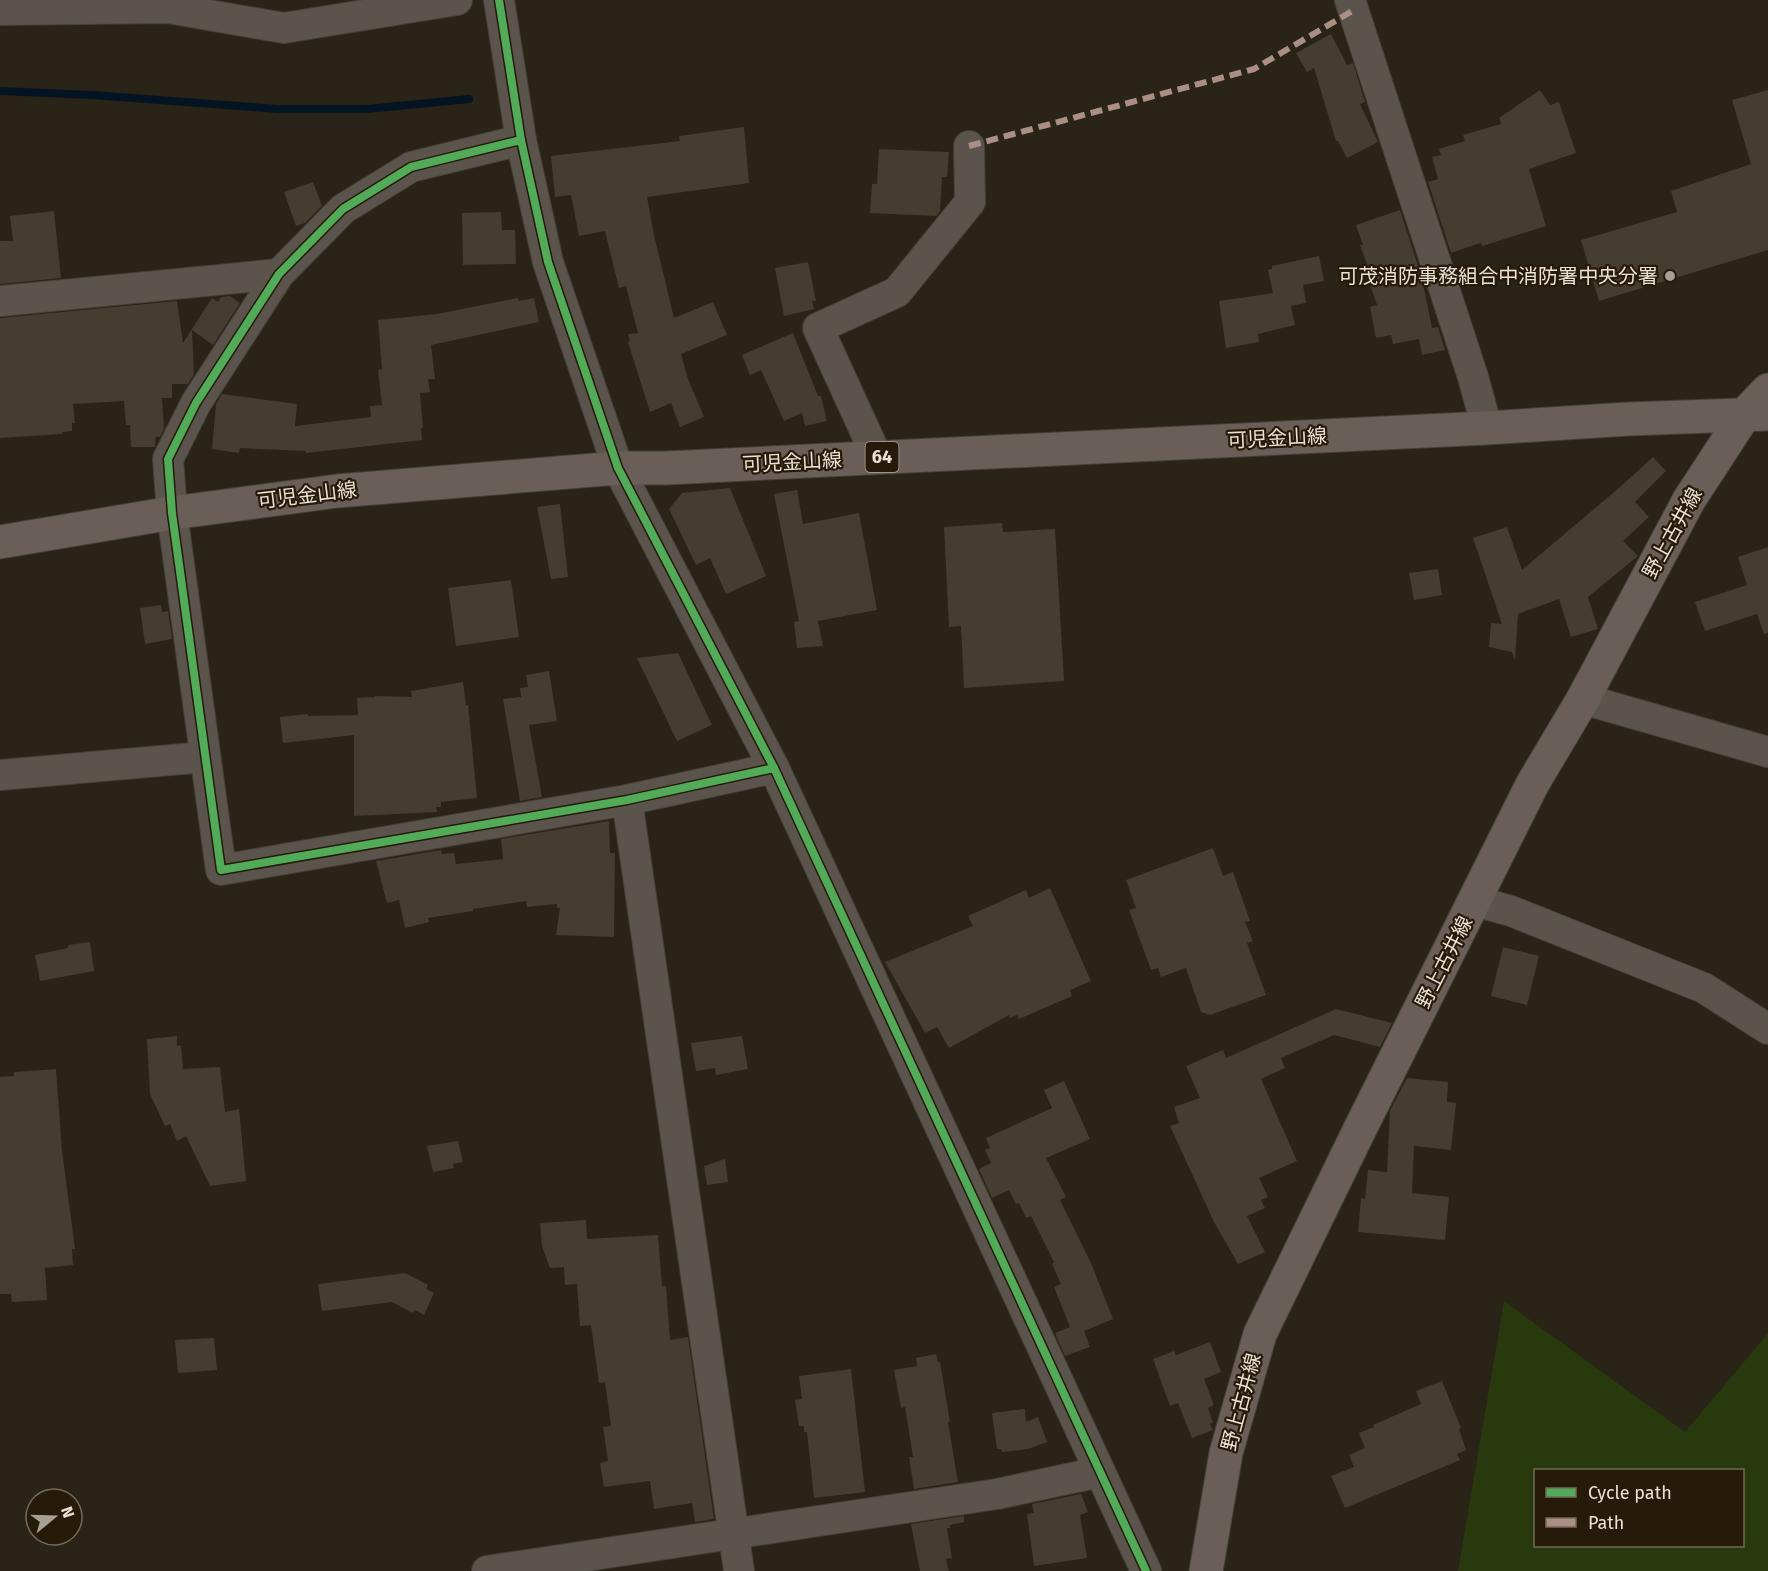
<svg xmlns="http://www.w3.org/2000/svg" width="1768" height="1571" font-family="'Fira Sans','Noto Sans JP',sans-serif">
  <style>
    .green { fill: #27390d; fill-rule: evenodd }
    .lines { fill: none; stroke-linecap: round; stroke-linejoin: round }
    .stream { stroke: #041423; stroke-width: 8 }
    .building { fill: #453d2f }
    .minor-casing { stroke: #443f37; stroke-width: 32 }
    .major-casing { stroke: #443f37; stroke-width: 35 }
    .minor { stroke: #5a544c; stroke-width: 30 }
    .major { stroke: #6a5e59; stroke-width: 33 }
    .quiet { stroke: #ac8f84; stroke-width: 6; stroke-dasharray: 12 6; stroke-linecap: butt }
    .cycleway-casing { stroke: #261a08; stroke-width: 11 }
    .cycleway { stroke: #51ab58; stroke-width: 8 }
    .poi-dot { fill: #a69f94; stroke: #261a08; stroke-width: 2 }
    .labels { text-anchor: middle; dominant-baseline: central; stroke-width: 4.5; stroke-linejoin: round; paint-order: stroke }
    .shield { fill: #261a08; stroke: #afa698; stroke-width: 1.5 }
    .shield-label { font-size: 18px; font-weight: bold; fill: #eae2d6 }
    .poi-label { font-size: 20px; fill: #eae2d6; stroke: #261a08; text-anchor: end }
    .street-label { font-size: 20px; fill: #eae2d6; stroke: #261a08 }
  </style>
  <rect width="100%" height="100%" fill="#292318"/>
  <path class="green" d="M1504 1301 1685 1432 1768 1333V1571H1458ZM1536 1470H1742V1546H1536Z"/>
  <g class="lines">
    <path class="stream" d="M0 91 92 95 278 109H367L469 99"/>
  </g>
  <g class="building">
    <path d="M1331 34 1347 65 1353 63 1365 102 1360 104 1378 142 1347 158 1338 141H1336L1314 68 1307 72 1296 53Z"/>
    <path d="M1540 90 1550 105 1559 102 1576 153 1529 169 1546 226 1482 246 1481 243 1477 244 1451 253 1428 182 1438 179 1432 157 1441 155 1439 149 1465 141 1463 135 1501 124 1499 118Z"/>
    <path d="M1768 90V250L1599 301 1581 240 1677 212 1671 191 1751 164 1732 100Z"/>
    <path d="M744 127 749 183 647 197 654 235 674 318 713 302 727 335 681 354 688 379 704 417 680 427 671 403 650 412 628 342 630 341 628 334 638 333 626 286 619 288 605 231 579 236 571 195 555 197 551 156 680 141 679 136Z"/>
    <path d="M879 149 949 152 947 177H942L940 211 936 216 870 213 872 184H877Z"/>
    <path d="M313 182 322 206 305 223 296 226 284 192Z"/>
    <path d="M1400 210 1422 278 1432 328 1438 327 1445 350 1422 355 1419 339 1393 344 1391 335 1376 338 1370 307 1377 305 1368 279 1372 278 1360 245H1363L1356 225Z"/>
    <path d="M54 211 61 278 0 284V241H13L10 216Z"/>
    <path d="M501 212 502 230H515L516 264 463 265 462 213Z"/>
    <path d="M1319 256 1324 281 1303 285 1306 303 1291 306 1295 325 1258 334 1259 342 1226 348 1219 301 1273 293 1268 270 1272 269V266Z"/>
    <path d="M808 262 816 301H812L814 309 784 316 775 268Z"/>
    <path d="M230 296 240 303 213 345 192 330 194 374 188 384H172V398H162L164 429 160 437H156L155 447H131L130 425H126L124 401 73 404 75 423H72V431L62 432V434L0 438V318L177 301 183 343 212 298 218 302 221 297Z"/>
    <path d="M518 298V301L534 298 539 322 431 345 435 379H428L430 392 420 393 423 428H421L422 440 306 453V451L240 448 239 453 212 449 216 404 222 394 297 404 295 426 371 417 370 406 382 405 378 370 382 369 378 320 437 314Z"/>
    <path d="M793 333 818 396H821L827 421 805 426 802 413 784 421 761 370 750 375 742 355Z"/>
    <path d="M1653 457 1666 471 1635 502 1649 517 1623 541 1638 556 1588 597 1598 629 1571 637 1559 599 1518 614 1515 661 1512 652 1489 647 1491 623 1502 624 1473 538 1507 527 1522 570 1620 487Z"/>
    <path d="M730 488 766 576 726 594 710 558 696 565 669 509 682 493Z"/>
    <path d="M797 490 803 524 859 513 877 610 818 621 823 646 797 648 794 622 799 621 774 494Z"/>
    <path d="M560 504 568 577 551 579 537 507Z"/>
    <path d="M1002 523 1003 532 1055 529 1064 681 964 688 961 626 949 627 944 527Z"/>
    <path d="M1768 547V633L1764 634 1757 614 1705 631 1695 602 1747 585 1738 557Z"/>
    <path d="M1438 569 1442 595 1414 600 1409 573Z"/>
    <path d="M511 580 519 637 456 646 448 588Z"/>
    <path d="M161 605 162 612 168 611 172 639 145 644 140 608Z"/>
    <path d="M678 653 712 725 677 741 637 658Z"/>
    <path d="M549 671 557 721 529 725 542 797 520 801 503 699 521 697 520 688 528 687 526 675Z"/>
    <path d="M463 682 466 705H468L477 798 441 802V807H436L437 812 354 816V735L283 743 280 717 308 714V716L358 715 357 698 375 697V696L412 697 411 691Z"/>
    <path d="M609 821 610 853H615L614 937 556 935 560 908H557V904L527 907 526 901 473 909V911L428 918 429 922 405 928 399 900 387 903 376 861 441 850 442 854 454 853 456 864 503 859 501 839Z"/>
    <path d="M1213 848 1223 876 1233 872 1250 921 1245 922 1253 941 1247 943 1266 995 1210 1015 1201 1012 1186 968 1161 977 1158 968 1151 970 1129 910 1136 908 1126 880Z"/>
    <path d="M1050 888 1091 981 1070 990 1072 996 1019 1019 1017 1015 1010 1018 1009 1015 949 1048 937 1027 925 1033 885 962 973 926 968 916 1026 890 1029 898Z"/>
    <path d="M90 942 94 971 40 981 35 955 68 948V945Z"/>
    <path d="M1503 947 1539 956 1527 1005 1491 996Z"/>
    <path d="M1336 1009 1392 1023 1380 1047 1334 1035 1281 1058 1285 1068 1261 1079 1297 1161 1259 1178 1268 1197 1261 1200 1265 1208 1247 1216 1265 1252 1238 1264 1214 1222 1170 1126 1179 1123 1174 1107 1200 1098 1186 1066 1223 1050 1226 1058Z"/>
    <path d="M177 1036V1046L181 1045 183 1069 220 1067 225 1112 239 1109 246 1181 210 1186 186 1136 177 1141 170 1124 165 1126 150 1094 147 1039Z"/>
    <path d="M742 1036 748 1069 716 1075 715 1068 696 1071 691 1043Z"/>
    <path d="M56 1069 62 1151 75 1249H72L73 1265 45 1268 47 1300 12 1302 11 1294H0V1077L14 1076V1072Z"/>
    <path d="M1407 1078 1448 1082 1447 1102 1456 1103 1451 1150 1414 1146 1412 1193 1449 1197 1445 1240 1358 1232 1361 1198 1365 1199 1368 1170 1387 1172 1390 1111Z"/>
    <path d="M1064 1081 1090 1139 1046 1158 1066 1197 1060 1200 1091 1263 1113 1319 1084 1331 1090 1347 1065 1356 1055 1333 1070 1327 1054 1287 1061 1284 1052 1264 1054 1262 1031 1216 1026 1218 1019 1203 1016 1204 1009 1190 992 1198 979 1169 991 1163 985 1150 990 1148 986 1138 1052 1108 1044 1090Z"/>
    <path d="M458 1141 463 1162 453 1164 454 1168 433 1172 427 1146Z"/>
    <path d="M725 1159 728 1182 707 1185 704 1166Z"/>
    <path d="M586 1220 587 1239 658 1235 662 1286H666L670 1340 688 1337 714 1519 695 1522 692 1503 654 1509 650 1481 604 1487 600 1463 608 1461 603 1427 611 1426 605 1382 599 1383 591 1325 580 1326 577 1284 565 1285 564 1267 550 1268 542 1246 540 1223Z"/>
    <path d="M405 1273 428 1285 426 1289 434 1293 424 1315 415 1310 413 1313 392 1302 322 1311 318 1284Z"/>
    <path d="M214 1338 217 1370 178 1373 175 1340Z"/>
    <path d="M1210 1342 1221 1372 1204 1379 1214 1405 1208 1408 1213 1423 1210 1424 1213 1430 1192 1438 1178 1403 1170 1406 1153 1359 1174 1351 1176 1355Z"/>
    <path d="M936 1354 938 1362H940L950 1422H948L958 1482 914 1489 909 1457H913L905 1407 901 1408 894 1370 917 1366 916 1358Z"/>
    <path d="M851 1369 865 1492 814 1498 807 1432H804V1426H799L795 1400 802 1399 799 1376Z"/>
    <path d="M1442 1381 1461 1428 1459 1429 1466 1450 1457 1454 1460 1460 1345 1508 1331 1476 1354 1467 1349 1455 1365 1448 1359 1433 1374 1427 1373 1425 1421 1404 1416 1391Z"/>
    <path d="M1025 1409 1026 1422 1038 1417 1047 1442 1028 1449 1002 1452 1001 1449H997L992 1413Z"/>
    <path d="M1081 1494 1088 1512 1080 1515 1087 1558 1034 1566 1027 1514 1034 1513 1032 1504Z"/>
    <path d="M964 1516V1522L950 1525V1528H947L952 1558 946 1559 949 1571H920L911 1524Z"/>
  </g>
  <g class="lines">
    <g class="minor-casing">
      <g id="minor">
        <path d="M499 0 521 140 548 262 618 468 774 768 1146 1571"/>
        <path d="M1350 0 1473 377 1487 428"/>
        <path d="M0 10 168 8 284 28 457 0"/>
        <path d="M521 140 411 167 343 209 279 274 196 403 168 459 172 513 221 870 627 800 774 768"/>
        <path d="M0 301 279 274"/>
        <path d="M877 457 818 328 897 292 970 202 969 146"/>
        <path d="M1583 699 1768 752"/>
        <path d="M0 775 205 757"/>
        <path d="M627 800 739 1571"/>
        <path d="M1475 901 1511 911 1704 988 1768 1029"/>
        <path d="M487 1571 997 1494 1100 1472"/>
      </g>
    </g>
    <g class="major-casing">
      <g id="major">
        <path d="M0 542 172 513 337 491 618 468H666L1487 428 1628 419 1768 414"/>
        <path d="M1206 1571 1226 1453 1260 1334 1358 1133 1533 783 1583 699 1689 500 1745 414 1768 390"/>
      </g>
    </g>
    <use href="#minor" class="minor"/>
    <use href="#major" class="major"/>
    <path class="quiet" d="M969 146 1254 69 1354 10"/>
    <g class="cycleway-casing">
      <g id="cycleway">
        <path d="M499 0 521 140 548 262 618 468 774 768 1146 1571"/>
        <path d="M521 140 411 167 343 209 279 274 196 403 168 459 172 513 221 870 627 800 774 768"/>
      </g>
    </g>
    <use href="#cycleway" class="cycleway"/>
  </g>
  <circle class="poi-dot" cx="1670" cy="276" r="6"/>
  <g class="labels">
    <rect class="shield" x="865.5" y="442" width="33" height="30" rx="4.5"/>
    <g class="shield-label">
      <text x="882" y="457">64</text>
    </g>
    <g class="poi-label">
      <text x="1658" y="276">可茂消防事務組合中消防署中央分署</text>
    </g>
    <g class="street-label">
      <text transform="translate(1277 438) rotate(-3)">可児金山線</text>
      <text transform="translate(792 462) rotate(-3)">可児金山線</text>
      <text transform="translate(307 495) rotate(-7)">可児金山線</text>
      <text transform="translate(1672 533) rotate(-61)">野上古井線</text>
      <text transform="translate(1444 962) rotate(-63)">野上古井線</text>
      <text transform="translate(1241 1402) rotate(-75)">野上古井線</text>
    </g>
  </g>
  <rect x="1534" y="1469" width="210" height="78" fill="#261a08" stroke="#746a5a" stroke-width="1.5"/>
  <rect x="1546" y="1488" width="30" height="9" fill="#51ab58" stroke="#746a5a" stroke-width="1.5"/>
  <text x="1588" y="1499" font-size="18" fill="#eae2d6">Cycle path</text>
  <rect x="1546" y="1518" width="30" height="9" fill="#ac8f84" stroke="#746a5a" stroke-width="1.5"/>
  <text x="1588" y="1529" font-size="18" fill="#eae2d6">Path</text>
  <g transform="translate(54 1517) rotate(71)"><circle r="28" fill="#261a08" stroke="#746a5a" stroke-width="1.5"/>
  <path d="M0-4.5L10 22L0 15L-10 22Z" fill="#a69f94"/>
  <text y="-9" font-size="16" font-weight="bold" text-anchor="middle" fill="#eae2d6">N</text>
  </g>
</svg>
